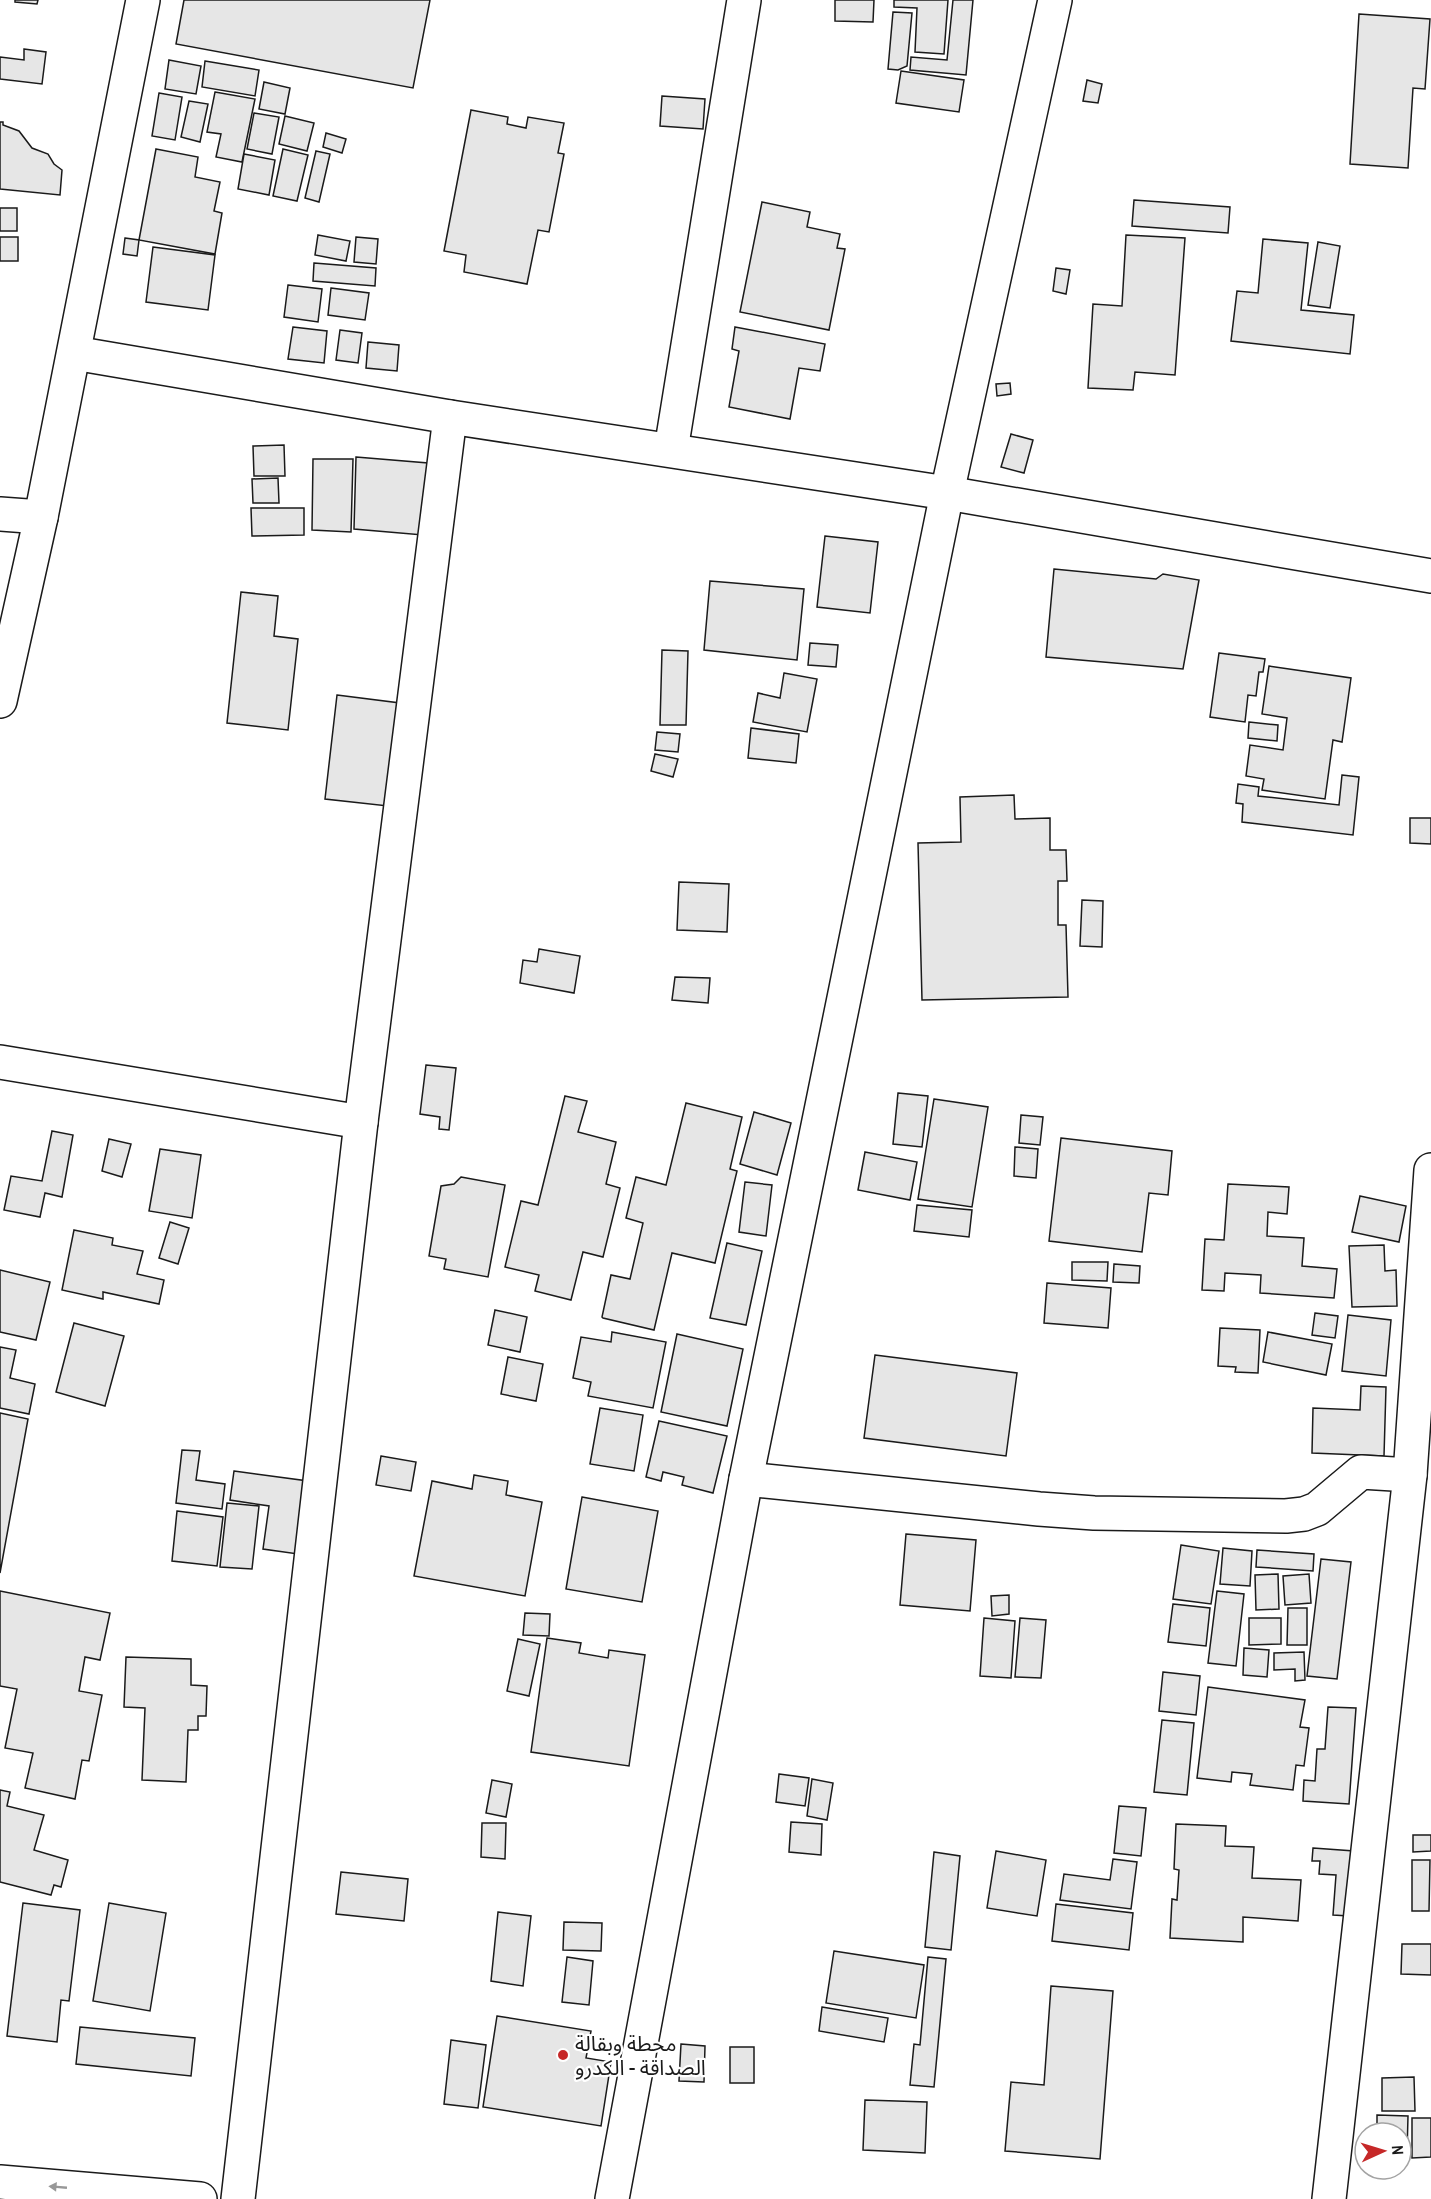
<svg xmlns="http://www.w3.org/2000/svg" width="1431" height="2199" font-family="'Archivo Narrow','Noto Sans Arabic',sans-serif">
  <style>
    .building { fill: #e6e6e6; stroke: #1a1a1a; stroke-width: 1.5 }
    .lines { fill: none; stroke-linecap: round; stroke-linejoin: round }
    .minor-casing { stroke: #1a1a1a; stroke-width: 36 }
    .highway-casing { stroke: #1a1a1a; stroke-width: 36 }
    .minor { stroke: #fff; stroke-width: 33 }
    .highway { stroke: #fff; stroke-width: 33 }
    .oneway { fill: #989898 }
    .poi-dot { fill: #c62828; stroke: #fff; stroke-width: 2 }
    .labels { text-anchor: middle; dominant-baseline: central; stroke-width: 4.5; stroke-linejoin: round; paint-order: stroke }
    .poi-label { font-size: 21px; fill: #1a1a1a; stroke: #fff; text-anchor: start }
  </style>
  <rect width="100%" height="100%" fill="#fff"/>
  <g class="building">
    <path d="M15 0H38L37 4 15 2Z"/>
    <path d="M184 0H430L413 88 176 44Z"/>
    <path d="M835 0H874L873 22 835 21Z"/>
    <path d="M894 0H948L944 54 915 52 917 8 894 7Z"/>
    <path d="M953 0H973L966 75 910 70 911 57 947 60Z"/>
    <path d="M893 12 912 13 907 66 898 70 888 69Z"/>
    <path d="M1359 14 1430 19 1425 89 1413 88 1408 168 1350 164Z"/>
    <path d="M24 49 46 52 42 84 0 79V57L24 60Z"/>
    <path d="M169 60 201 66 196 94 165 89Z"/>
    <path d="M205 61 259 70 255 96 202 87Z"/>
    <path d="M901 71 964 80 959 112 896 103Z"/>
    <path d="M1087 80 1102 84 1098 103 1083 101Z"/>
    <path d="M264 82 290 88 285 114 259 109Z"/>
    <path d="M215 92 255 99 242 162 216 157 221 134 207 132Z"/>
    <path d="M159 93 182 97 175 140 152 136Z"/>
    <path d="M662 96 705 99 703 129 660 126Z"/>
    <path d="M189 101 208 104 200 142 181 137Z"/>
    <path d="M471 110 508 117 507 124 526 128 528 117 564 123 558 153 564 154 549 232 538 230 527 284 464 272 466 255 444 251Z"/>
    <path d="M254 113 279 117 272 154 247 149Z"/>
    <path d="M285 116 314 123 307 151 279 144Z"/>
    <path d="M0 122H3V125L19 131 32 148 48 154 54 164 62 170 60 195 0 189Z"/>
    <path d="M326 133 346 139 342 153 323 147Z"/>
    <path d="M156 149 198 157 195 177 220 182 214 211 222 213 215 254 139 240Z"/>
    <path d="M283 149 308 155 297 201 273 196Z"/>
    <path d="M316 151 330 154 319 202 305 198Z"/>
    <path d="M244 154 275 160 269 195 238 189Z"/>
    <path d="M1134 200 1230 207 1228 233 1132 226Z"/>
    <path d="M762 202 810 212 807 227 840 234 837 248 845 249 829 330 740 312Z"/>
    <rect x="0" y="208" width="17" height="23"/>
    <path d="M318 235 350 241 346 261 315 255Z"/>
    <path d="M1126 235 1185 238 1175 375 1135 372 1133 390 1088 388 1093 304 1122 306Z"/>
    <rect x="0" y="237" width="18" height="24"/>
    <path d="M356 237 378 239 376 264 354 262Z"/>
    <path d="M125 238 139 240 137 256 123 254Z"/>
    <path d="M1263 239 1308 243 1301 310 1354 315 1350 354 1231 341 1237 291 1258 293Z"/>
    <path d="M1318 242 1340 246 1330 308 1308 305Z"/>
    <path d="M153 247 215 255 208 310 146 302Z"/>
    <path d="M314 263 376 268 375 286 313 281Z"/>
    <path d="M1056 268 1070 270 1066 294 1053 291Z"/>
    <path d="M288 285 322 289 318 322 284 317Z"/>
    <path d="M331 288 369 293 365 320 328 315Z"/>
    <path d="M293 327 327 331 324 363 288 359Z"/>
    <path d="M735 327 825 344 820 371 799 368 790 419 729 407 739 351 732 349Z"/>
    <path d="M340 330 362 333 358 363 336 360Z"/>
    <path d="M368 342 399 345 397 371 366 368Z"/>
    <path d="M1010 383 1011 394 997 396 996 384Z"/>
    <path d="M1011 434 1033 440 1024 473 1001 467Z"/>
    <path d="M284 445 285 476H254L253 446Z"/>
    <path d="M356 457 428 463 423 535 354 529Z"/>
    <path d="M313 459H353L351 532 312 530Z"/>
    <path d="M278 478 279 503H253L252 479Z"/>
    <path d="M251 508H304V535L252 536Z"/>
    <path d="M825 536 878 542 870 613 817 607Z"/>
    <path d="M1054 569 1156 579 1163 574 1199 580 1183 669 1046 657Z"/>
    <path d="M710 581 804 589 797 660 704 650Z"/>
    <path d="M241 592 278 596 274 636 298 639 288 730 227 723Z"/>
    <path d="M810 643 838 645 836 667 808 665Z"/>
    <path d="M662 650 688 651 686 725H660Z"/>
    <path d="M1219 653 1265 659 1263 672H1259L1256 696 1248 695 1245 722 1210 717Z"/>
    <path d="M1269 666 1351 678 1342 742 1333 740 1325 799 1262 790 1264 779 1246 776 1250 745 1283 750 1287 718 1262 714Z"/>
    <path d="M784 673 817 679 807 732 753 722 758 693 780 698Z"/>
    <path d="M337 695 400 703 388 806 325 799Z"/>
    <path d="M1249 722 1278 725 1277 741 1248 738Z"/>
    <path d="M751 728 799 734 796 763 748 758Z"/>
    <path d="M657 732 680 734 678 752 655 750Z"/>
    <path d="M655 754 678 759 673 777 651 771Z"/>
    <path d="M1342 775 1359 777 1353 835 1242 822 1243 804 1236 803 1238 784 1259 787 1258 796 1339 805Z"/>
    <path d="M1014 795 1015 819 1050 818V850H1066L1067 881H1058V925H1066L1068 997 922 1000 918 843 961 842 960 797Z"/>
    <path d="M1410 818H1431V844L1410 843Z"/>
    <path d="M679 882 729 884 727 932 677 930Z"/>
    <path d="M1082 900 1103 901 1102 947 1080 946Z"/>
    <path d="M539 949 580 956 574 993 520 983 523 960 537 962Z"/>
    <path d="M675 977 710 978 708 1003 672 1000Z"/>
    <path d="M426 1065 456 1068 449 1130 439 1129 440 1117 420 1114Z"/>
    <path d="M898 1093 928 1096 922 1147 893 1144Z"/>
    <path d="M565 1096 587 1101 578 1132 616 1142 606 1184 620 1188 603 1257 583 1252 571 1300 535 1291 539 1275 505 1267 521 1201 538 1205Z"/>
    <path d="M934 1099 988 1107 972 1207 918 1199Z"/>
    <path d="M686 1103 742 1117 730 1169 737 1171 715 1263 672 1253 654 1330 603 1318 602 1317 611 1275 630 1279 643 1223 626 1218 636 1177 666 1185Z"/>
    <path d="M754 1112 791 1123 777 1175 740 1164Z"/>
    <path d="M1021 1115 1043 1117 1040 1145 1019 1143Z"/>
    <path d="M52 1131 73 1135 62 1197 45 1193 40 1217 4 1210 11 1176 42 1181Z"/>
    <path d="M1061 1138 1172 1151 1168 1195 1149 1193 1142 1252 1049 1241Z"/>
    <path d="M109 1139 131 1144 122 1177 102 1171Z"/>
    <path d="M1015 1147 1038 1149 1036 1178 1014 1176Z"/>
    <path d="M160 1149 201 1155 192 1218 149 1211Z"/>
    <path d="M865 1152 917 1162 910 1200 858 1190Z"/>
    <path d="M461 1177 505 1185 488 1277 444 1269 446 1259 429 1256 441 1186 454 1184Z"/>
    <path d="M745 1182 772 1185 766 1236 739 1232Z"/>
    <path d="M1228 1184 1289 1187 1287 1214 1268 1212 1267 1236 1304 1238 1302 1266 1337 1269 1334 1298 1260 1293 1261 1275 1225 1273 1224 1291 1202 1290 1205 1239 1224 1240Z"/>
    <path d="M1360 1196 1406 1206 1399 1242 1352 1232Z"/>
    <path d="M917 1205 972 1210 969 1237 914 1231Z"/>
    <path d="M170 1222 189 1228 178 1264 159 1258Z"/>
    <path d="M74 1230 113 1238 112 1245 143 1251 137 1274 164 1280 159 1304 103 1292V1299L62 1290Z"/>
    <path d="M727 1243 762 1251 746 1325 710 1318Z"/>
    <path d="M1384 1245 1385 1271 1396 1270 1397 1306 1352 1307 1349 1246Z"/>
    <path d="M1072 1262H1108L1107 1281 1072 1280Z"/>
    <path d="M1114 1264 1140 1266 1139 1283 1113 1282Z"/>
    <path d="M0 1270 50 1282 36 1340 0 1332Z"/>
    <path d="M1047 1283 1111 1288 1108 1328 1044 1323Z"/>
    <path d="M495 1310 527 1317 520 1352 488 1345Z"/>
    <path d="M1315 1313 1338 1316 1335 1338 1312 1335Z"/>
    <path d="M1348 1315 1391 1320 1386 1376 1342 1371Z"/>
    <path d="M74 1323 124 1336 105 1406 56 1392Z"/>
    <path d="M1220 1328 1260 1330 1258 1373 1235 1372 1236 1367 1218 1366Z"/>
    <path d="M612 1332 666 1342 653 1408 588 1396 591 1382 573 1378 581 1337 611 1342Z"/>
    <path d="M1268 1332 1332 1344 1326 1375 1263 1362Z"/>
    <path d="M677 1334 743 1349 727 1426 661 1412Z"/>
    <path d="M0 1347 16 1350 10 1378 35 1384 29 1414 0 1408Z"/>
    <path d="M875 1355 1017 1373 1006 1456 864 1438Z"/>
    <path d="M508 1357 543 1364 536 1401 501 1394Z"/>
    <path d="M1361 1386 1386 1387 1384 1456 1312 1453 1313 1408 1360 1410Z"/>
    <path d="M600 1408 643 1415 634 1471 590 1464Z"/>
    <path d="M0 1413 28 1419 0 1573Z"/>
    <path d="M659 1421 727 1436 713 1493 682 1485 684 1477 663 1472 661 1481 646 1477Z"/>
    <path d="M182 1450 200 1451 196 1480 225 1484 222 1509 176 1503Z"/>
    <path d="M381 1456 416 1462 411 1491 376 1485Z"/>
    <path d="M234 1471 308 1481 298 1554 263 1549 269 1506 230 1500Z"/>
    <path d="M474 1475 508 1481 506 1495 542 1502 525 1596 414 1576 432 1481 472 1489Z"/>
    <path d="M582 1497 658 1511 642 1602 566 1589Z"/>
    <path d="M227 1503 259 1506 252 1569 220 1567Z"/>
    <path d="M177 1511 223 1517 217 1566 172 1561Z"/>
    <path d="M906 1534 976 1540 970 1611 900 1605Z"/>
    <path d="M1181 1545 1219 1551 1211 1604 1173 1599Z"/>
    <path d="M1223 1548 1252 1551 1250 1586 1220 1584Z"/>
    <path d="M1257 1550 1314 1554 1313 1571 1256 1567Z"/>
    <path d="M1321 1559 1351 1562 1337 1679 1307 1676Z"/>
    <path d="M1278 1574 1279 1609 1256 1610 1255 1575Z"/>
    <path d="M1309 1574 1311 1603 1285 1605 1283 1576Z"/>
    <path d="M0 1591 110 1613 100 1660 85 1657 79 1691 102 1695 89 1761 82 1760 75 1799 25 1788 33 1753 5 1748 17 1689 0 1686Z"/>
    <path d="M1217 1591 1244 1594 1236 1666 1208 1663Z"/>
    <path d="M1009 1595V1614L992 1616 991 1596Z"/>
    <path d="M1173 1604 1210 1608 1206 1646 1168 1642Z"/>
    <path d="M1288 1608H1307V1645H1287Z"/>
    <path d="M525 1613 550 1614 549 1636 523 1635Z"/>
    <path d="M984 1618 1015 1621 1011 1678 980 1676Z"/>
    <path d="M1020 1618 1046 1620 1041 1678 1015 1677Z"/>
    <path d="M1249 1618H1281V1644L1249 1645Z"/>
    <path d="M547 1638 581 1643 579 1653 608 1658 609 1650 645 1655 629 1766 531 1752Z"/>
    <path d="M518 1639 540 1644 529 1696 507 1691Z"/>
    <path d="M1244 1648 1269 1650 1267 1677 1243 1675Z"/>
    <path d="M1304 1652 1305 1680 1295 1681V1669L1274 1670V1653Z"/>
    <path d="M126 1657 191 1659V1685L207 1686 206 1716H198V1730H188L186 1782 142 1780 145 1708 124 1707Z"/>
    <path d="M1163 1672 1200 1676 1196 1715 1159 1711Z"/>
    <path d="M1208 1687 1305 1700 1300 1727 1309 1728 1304 1766 1296 1765 1293 1790 1250 1785 1252 1774 1232 1772 1231 1782 1197 1778Z"/>
    <path d="M1328 1707 1356 1708 1349 1804 1303 1801 1304 1780 1315 1781 1317 1749H1325Z"/>
    <path d="M1162 1720 1194 1723 1187 1795 1154 1792Z"/>
    <path d="M779 1774 809 1778 805 1806 776 1802Z"/>
    <path d="M812 1779 833 1783 827 1820 807 1816Z"/>
    <path d="M492 1780 512 1784 506 1817 486 1813Z"/>
    <path d="M0 1790 10 1792 7 1806 44 1815 34 1850 68 1860 61 1887 54 1885 51 1895 0 1882Z"/>
    <path d="M1119 1806 1146 1808 1141 1856 1114 1853Z"/>
    <path d="M791 1822 822 1824 821 1855 789 1852Z"/>
    <path d="M482 1823H506L505 1859 481 1857Z"/>
    <path d="M1176 1824 1226 1826 1225 1846 1254 1847 1252 1878 1301 1880 1298 1921 1243 1917V1942L1170 1938 1172 1899 1177 1900 1179 1870 1174 1869Z"/>
    <path d="M1413 1835H1431V1851L1413 1852Z"/>
    <path d="M1313 1848 1354 1851 1349 1916 1333 1915 1336 1875 1319 1874 1320 1861H1312Z"/>
    <path d="M996 1851 1046 1860 1037 1916 987 1908Z"/>
    <path d="M934 1852 960 1856 951 1950 925 1947Z"/>
    <path d="M1113 1859 1137 1862 1131 1909 1060 1900 1064 1874 1110 1880Z"/>
    <path d="M1412 1860H1430L1429 1911H1412Z"/>
    <path d="M341 1872 408 1879 404 1921 336 1914Z"/>
    <path d="M23 1903 80 1910 69 2001 61 2000 57 2042 7 2036Z"/>
    <path d="M109 1903 166 1913 150 2011 93 2001Z"/>
    <path d="M1056 1904 1133 1913 1129 1950 1052 1941Z"/>
    <path d="M498 1912 531 1916 523 1986 491 1981Z"/>
    <path d="M564 1922 602 1923 601 1951 563 1950Z"/>
    <path d="M1402 1944H1431V1975L1401 1974Z"/>
    <path d="M834 1951 924 1965 916 2018 826 2003Z"/>
    <path d="M567 1957 593 1961 589 2005 562 2002Z"/>
    <path d="M928 1957 946 1959 934 2087 910 2085 914 2044 920 2045Z"/>
    <path d="M1051 1986 1113 1991 1100 2159 1005 2151 1011 2082 1044 2085Z"/>
    <path d="M822 2007 888 2018 884 2042 819 2031Z"/>
    <path d="M497 2016 591 2031 586 2058 611 2062 601 2126 483 2107Z"/>
    <path d="M80 2027 195 2038 191 2076 76 2064Z"/>
    <path d="M451 2040 486 2045 478 2108 444 2104Z"/>
    <path d="M681 2044 705 2046 704 2082 679 2081Z"/>
    <rect x="730" y="2047" width="24" height="36"/>
    <path d="M1414 2077 1415 2111H1382V2078Z"/>
    <path d="M865 2100 927 2102 925 2153 863 2150Z"/>
    <path d="M1377 2115 1408 2116 1407 2154H1401V2133H1377Z"/>
    <path d="M1412 2118H1431V2157L1412 2158Z"/>
  </g>
  <g class="lines">
    <g class="minor-casing">
      <g id="minor">
        <path d="M74 353 450 417 947 493 1431 576"/>
        <path d="M671 450 744 0"/>
        <path d="M0 514 41 517"/>
        <path d="M0 701 41 517 143 0"/>
        <path d="M0 1062 361 1122"/>
        <path d="M746 1479 1039 1509 1094 1513 1286 1516 1304 1514 1317 1509 1361 1472 1410 1475"/>
        <path d="M238 2199 361 1122 450 417"/>
        <path d="M612 2199 746 1479 947 493 1055 0"/>
        <path d="M1329 2199 1410 1475 1431 1170"/>
      </g>
    </g>
    <g class="highway-casing">
      <path id="highway" d="M0 2182 200 2199"/>
    </g>
    <use href="#minor" class="minor"/>
    <use href="#highway" class="highway"/>
  </g>
  <defs><path id="oneway-solid" d="M-6-.8H1V-3.2L6.5 0L1 3.2V.8H-6Z" transform="scale(1.5)"/></defs>
  <use class="oneway" href="#oneway-solid" transform="translate(58 2187) rotate(-175)"/>
  <circle class="poi-dot" cx="563" cy="2055" r="6"/>
  <g class="labels">
    <g class="poi-label">
      <text x="575" y="2043">محطة وبقالة<tspan x="575" dy="24">الصداقة - الكدرو</tspan></text>
    </g>
  </g>
  <g transform="translate(1383 2151) rotate(86)"><circle r="28" fill="#ffffff" stroke="#a3a3a3" stroke-width="1.5"/>
  <path d="M0-4.5L10 22L0 15L-10 22Z" fill="#c62828"/>
  <text y="-9" font-size="16" font-weight="bold" text-anchor="middle" fill="#1a1a1a">N</text>
  </g>
</svg>
